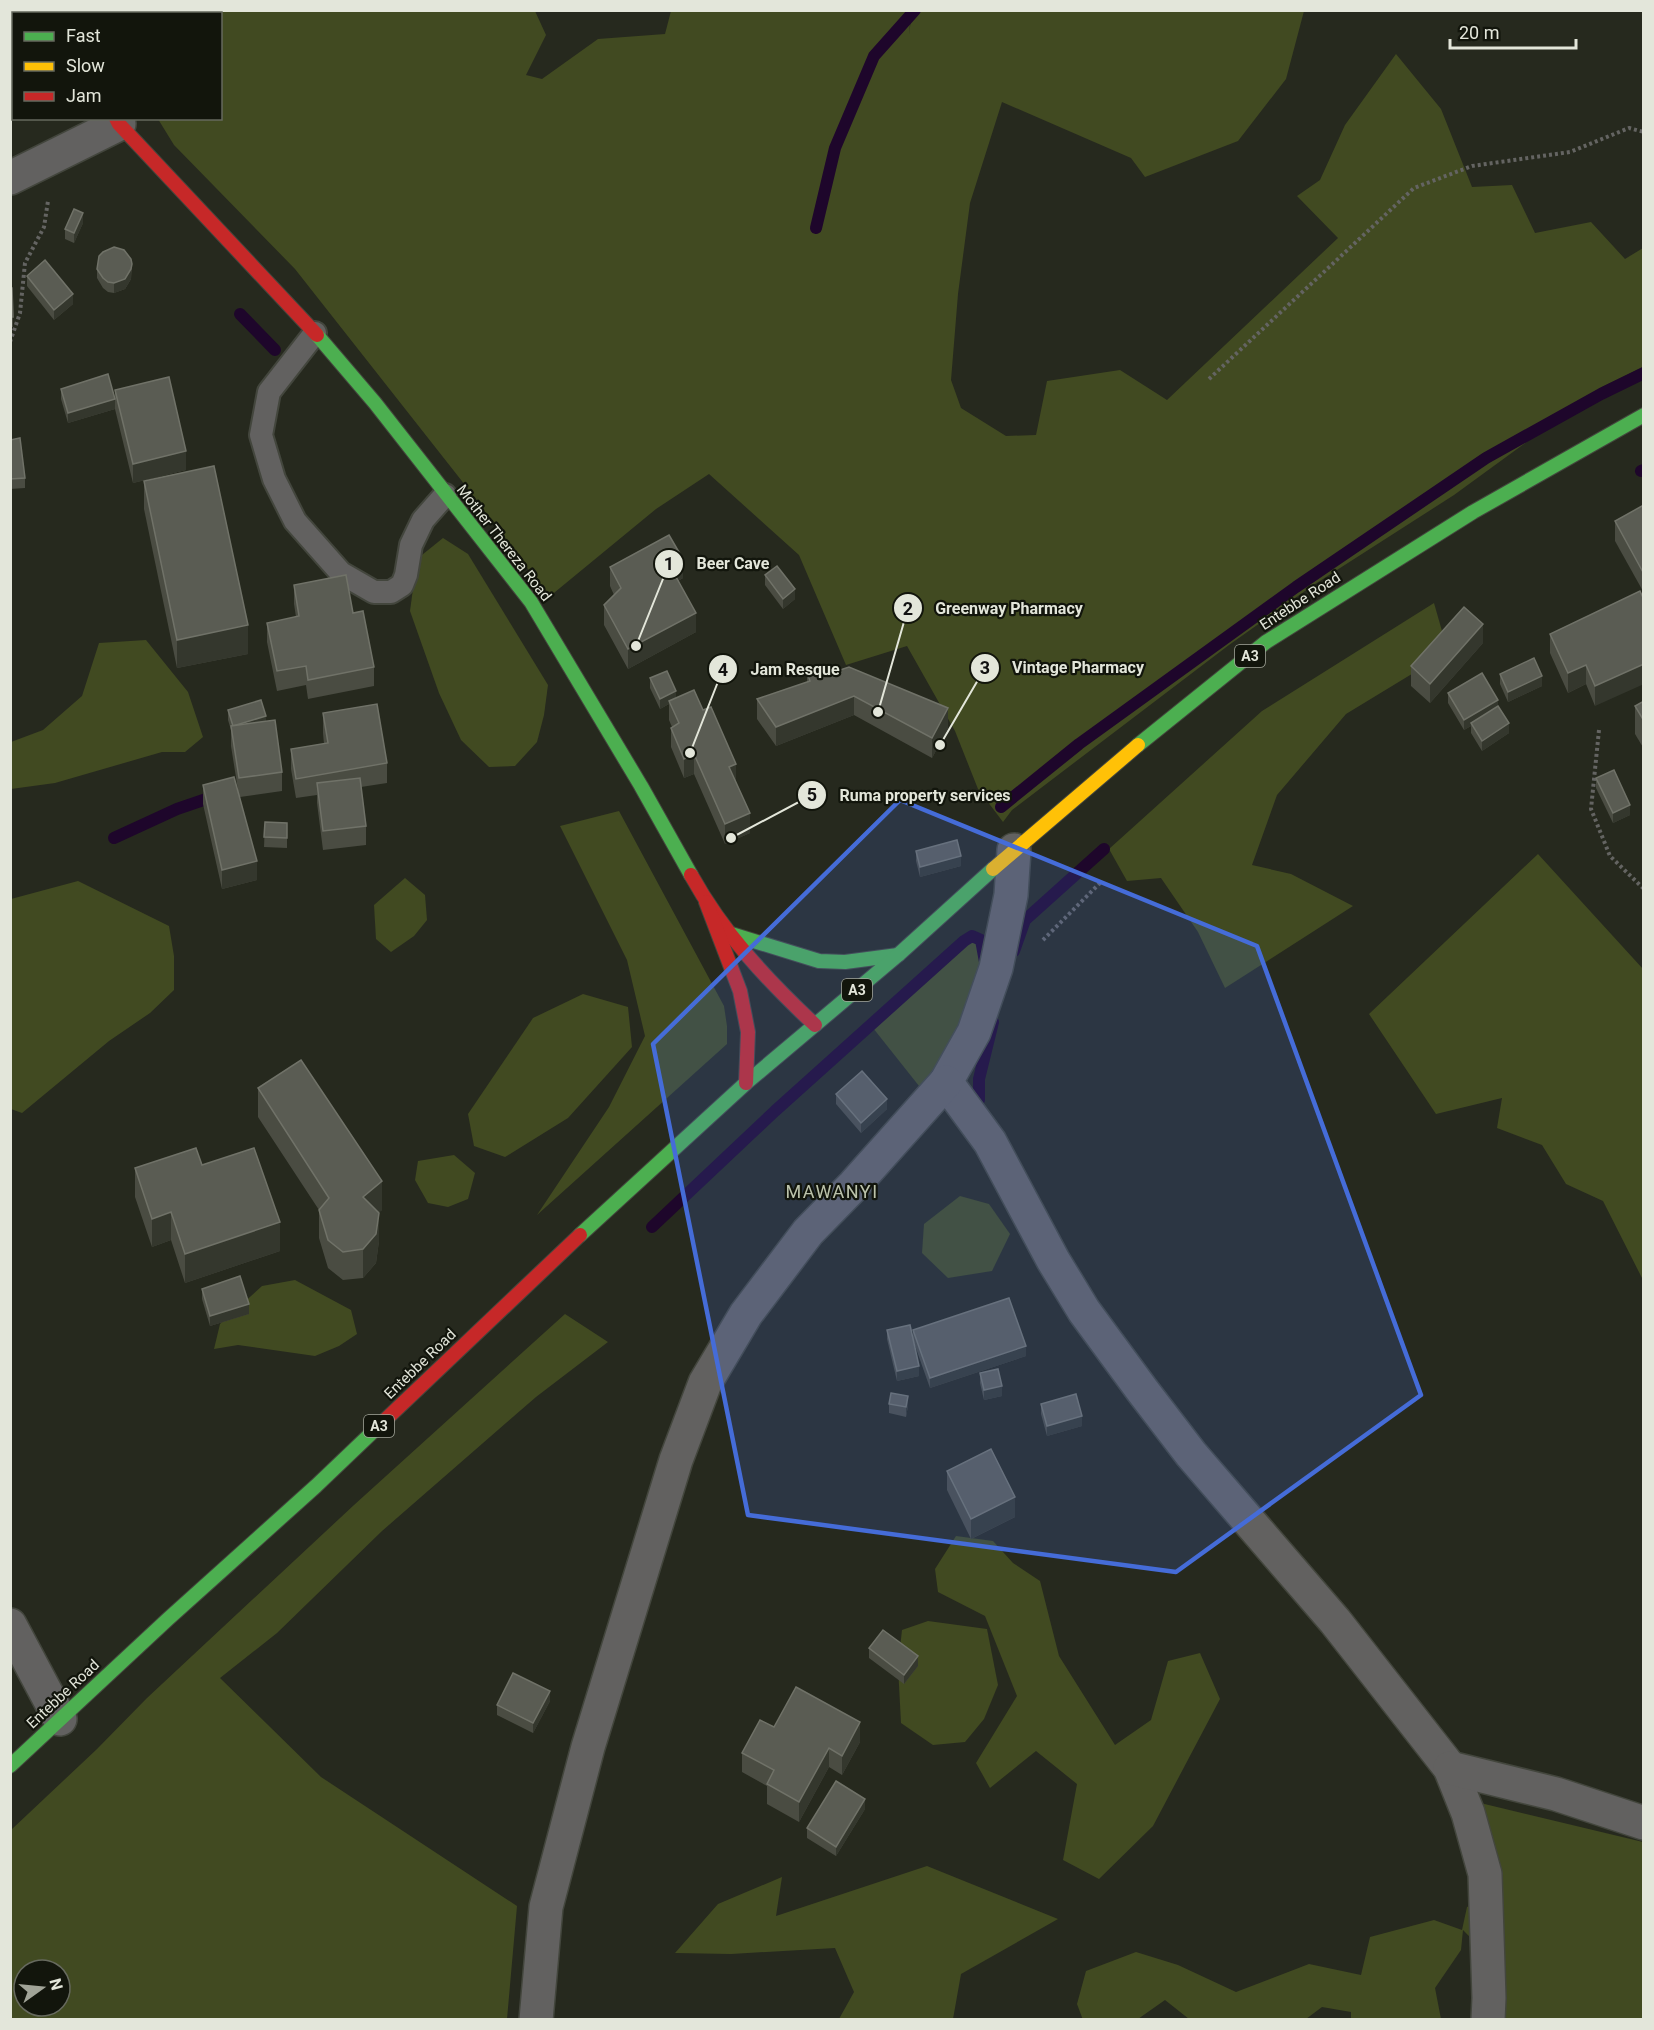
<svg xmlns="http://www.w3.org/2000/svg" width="1654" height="2030" font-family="Roboto,sans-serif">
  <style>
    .green { fill: #414a21; fill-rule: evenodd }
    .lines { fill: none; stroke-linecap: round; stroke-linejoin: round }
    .stream { stroke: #1e062b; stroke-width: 12 }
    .lane-casing { stroke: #43463d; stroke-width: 26 }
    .street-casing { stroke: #43463d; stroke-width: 36 }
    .fast-casing { stroke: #43463d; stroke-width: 16 }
    .slow-casing { stroke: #43463d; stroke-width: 16 }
    .jam-casing { stroke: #43463d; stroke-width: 16 }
    .path { stroke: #646462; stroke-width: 4; stroke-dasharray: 3 3; stroke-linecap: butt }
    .lane { stroke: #626160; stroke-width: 22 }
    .street { stroke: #626160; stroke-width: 33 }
    .fast { stroke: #4caf50; stroke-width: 14 }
    .slow { stroke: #ffc107; stroke-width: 14 }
    .jam { stroke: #c62828; stroke-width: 14 }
    .wall { fill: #4a4c42 }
    .shaded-wall { fill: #34372d }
    .building { fill: #5a5c53; stroke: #707268; stroke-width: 1.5 }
    .marked { fill: #456cd8; fill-opacity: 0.2; stroke: #456cd8; stroke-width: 4.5; stroke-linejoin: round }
    .labels { text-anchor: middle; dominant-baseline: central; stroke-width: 4.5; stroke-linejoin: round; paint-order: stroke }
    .shield { fill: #12150c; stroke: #a4a79c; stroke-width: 1.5 }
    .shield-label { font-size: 14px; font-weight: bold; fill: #e3e6da }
    .street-label { font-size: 15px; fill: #e3e6da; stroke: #12150c }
    .quarter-label { font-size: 18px; letter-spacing: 1.5px; fill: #bcc3ab; stroke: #12150c }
    .leader { fill: none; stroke: #e3e6da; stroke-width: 2 }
    .callout-dot { fill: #e3e6da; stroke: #12150c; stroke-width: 2 }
    .mark-label { font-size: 18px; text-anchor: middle; font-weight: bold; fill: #111 }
    .callout-label { font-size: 16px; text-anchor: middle; font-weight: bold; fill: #e3e6da; stroke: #12150c; stroke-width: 4.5; stroke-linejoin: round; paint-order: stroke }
  </style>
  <rect width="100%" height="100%" fill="#26291e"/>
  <g class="green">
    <path d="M97 11H535L546 35 526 75 542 79 598 39 665 34 671 11H911L909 35 912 11H1304L1286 79 1238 141 1145 177 1131 158 1002 102 970 203 958 294 951 380 961 408 1006 436 1036 435 1047 381 1120 370 1167 400 1338 238 1297 196 1320 180 1345 125 1396 54 1441 109 1472 187 1512 185 1535 233 1591 222 1625 259 1643 248V367L1602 387 1454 495 1312 586 1229 645 1012 810 1003 822 978 789 955 731 907 646 846 665 799 555 709 474 656 509 549 597 465 485 295 269 174 145 158 119 220 118V14H99Z"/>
    <path d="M443 538 468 554 548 685 544 715 537 742 515 766 489 767 461 740 439 693 410 611 417 559Z"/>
    <path d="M1434 603 1448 652 1346 714 1277 795 1252 865 1291 874 1353 906 1225 988 1198 932 1161 878 1127 881 1109 849 1262 711Z"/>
    <path d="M146 640 188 692 203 737 185 752H162L55 783 11 789V742L43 730 82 696 99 643Z"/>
    <path d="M619 811 724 1006 727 1026V1044L537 1215 609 1107 645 1036 627 960 560 826Z"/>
    <path d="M1538 854 1643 969V1280L1603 1201 1566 1184 1542 1145 1497 1128 1502 1098 1436 1114 1369 1014Z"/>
    <path d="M405 878 425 895 427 920 414 936 391 952 376 939 374 905Z"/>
    <path d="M78 881 169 926 174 956V990L150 1013 109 1041 22 1113 11 1109V899Z"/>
    <path d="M969 939 980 944 985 964 949 1050 923 1091 873 1028 932 975Z"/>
    <path d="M583 994 628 1007 632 1047 568 1118 505 1157 474 1146 468 1114 533 1018Z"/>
    <path d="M454 1155 475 1173 468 1199 448 1207 428 1203 415 1180 418 1161Z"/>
    <path d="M960 1196 989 1204 1010 1234 992 1271 948 1278 922 1253 924 1224Z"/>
    <path d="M295 1280 351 1310 357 1334 339 1346 315 1356 238 1345 214 1349 220 1324 262 1286Z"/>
    <path d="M565 1314 608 1342 536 1397 382 1531 277 1633 220 1678 321 1777 517 1906 507 2019H11V1830L97 1749 147 1698 354 1505ZM24 1970H60V2006H24Z"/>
    <path d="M956 1536 993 1541 1013 1563 1040 1581 1059 1656 1115 1745 1151 1720 1168 1661 1200 1653 1220 1699 1153 1826 1099 1879 1063 1860 1077 1784 1036 1751 990 1788 976 1763 1017 1696 985 1616 938 1592 935 1569Z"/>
    <path d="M928 1621 987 1629 998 1685 984 1719 965 1742 933 1745 901 1723 898 1666 902 1630Z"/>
    <path d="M1468 1800 1643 1842V2019H1501V1969L1463 1930 1461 1950 1435 1988 1441 2019H1351V2012L1322 2007 1306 2019H1189L1165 2000 1138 2019 1083 2020 1077 2004 1086 1971 1136 1952 1178 1965 1236 1992 1309 1964 1361 1975 1370 1937 1434 1920 1462 1930 1467 1907 1501 1890Z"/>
    <path d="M927 1866 1058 1919 961 1974 953 2019H839L854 1992 835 1948 731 1954 675 1953 718 1904 782 1877 776 1916Z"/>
  </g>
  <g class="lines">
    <g class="stream">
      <path d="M816 228 835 148 874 56 915 10"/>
      <path d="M240 314 275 350"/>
      <path d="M1641 471 1644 470"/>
      <path d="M1001 807 1079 744 1296 587 1486 458 1601 394 1644 373"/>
      <path d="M114 838 177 809 218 795"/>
      <path d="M1014 951 1025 920 1104 849"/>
      <path d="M979 1100V1079L993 1022"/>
      <path d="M652 1227 775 1111 964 941 972 936 981 940 985 962"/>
    </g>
    <g class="lane-casing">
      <path id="lane" d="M315 333 269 392 261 435 274 479 295 521 341 573 374 592H391L402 585 406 575 411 545 423 520 445 495"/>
    </g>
    <g class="street-casing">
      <g id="street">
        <path d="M10 178 119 124"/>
        <path d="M1014 850 1011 895 996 968 974 1032 946 1082 990 1142 1053 1260 1084 1311 1142 1390 1191 1454 1335 1621 1450 1768 1468 1813 1485 1874 1489 1998 1488 2020"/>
        <path d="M10 1625 60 1719"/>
        <path d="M1450 1768 1556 1794 1644 1823"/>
        <path d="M536 2020 546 1907 588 1747 676 1460 705 1383 746 1314 808 1232 854 1185 946 1082"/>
      </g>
    </g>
    <g class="fast-casing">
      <g id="fast">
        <path d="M317 335 375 403 531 602 641 786 691 875"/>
        <path d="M1138 745 1266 642 1473 512 1644 415"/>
        <path d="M728 933 819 961 845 962 898 955"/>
        <path d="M580 1235 746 1083 898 955 993 869"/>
        <path d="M10 1766 168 1619 316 1486 382 1423"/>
      </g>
    </g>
    <g class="slow-casing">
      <g id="slow">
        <path d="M73 10 74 14"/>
        <path d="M993 869 1138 745"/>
      </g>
    </g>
    <g class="jam-casing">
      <g id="jam">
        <path d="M116 118 119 124 317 335"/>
        <path d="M691 875C723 933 767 980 815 1025"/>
        <path d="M706 902 740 991 748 1032 746 1083"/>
        <path d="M382 1423 580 1235"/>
      </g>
    </g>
    <g class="path">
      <path d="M10 342 20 313 25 263 44 227 48 201"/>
      <path d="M1209 379 1414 188 1472 166 1570 152 1629 128 1644 132"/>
      <path d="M1599 730 1591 809 1610 856 1644 889"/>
      <path d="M1043 940 1100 883"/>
    </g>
    <use href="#lane" class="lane"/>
    <use href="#street" class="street"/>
    <use href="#fast" class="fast"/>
    <use href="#slow" class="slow"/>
    <use href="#jam" class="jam"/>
  </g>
  <g class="wall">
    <path d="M83 223 74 243 65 239V229Z"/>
    <path d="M132 264 131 279 125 289 114 293 108 292 103 288 97 278V269Z"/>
    <path d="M27 276 73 304 54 320 27 286Z"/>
    <path d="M10 288 13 317V327H10Z"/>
    <path d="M61 389 115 399V390L186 470 133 483 115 409 68 423 61 399Z"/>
    <path d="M10 440 25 478V488L10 489Z"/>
    <path d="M144 481 248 654 177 668 144 509Z"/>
    <path d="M1644 508V593L1615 541V521Z"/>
    <path d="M610 567 683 578 678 581 696 632 628 669 604 625V605L614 595 610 586Z"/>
    <path d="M765 575 795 599 783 609 765 585Z"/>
    <path d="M294 585 353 613 374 667V686L308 699 306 685 277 691 267 642V623L296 617 294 604Z"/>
    <path d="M1640 591 1595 706 1586 684 1568 693 1550 653V634Z"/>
    <path d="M1483 643 1430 703 1411 686V666Z"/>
    <path d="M807 672 828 674 948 728 932 758 854 715 776 746 757 719V699L807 682Z"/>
    <path d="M1500 674 1542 686 1508 702 1500 684Z"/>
    <path d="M650 678 676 697 736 783 750 833 725 844 694 774 684 778 671 747V728L672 727 669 720V704L660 709 650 688Z"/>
    <path d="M1448 693 1509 733 1482 751 1471 733V726L1464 730 1448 703Z"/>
    <path d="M1644 701V749L1635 734V706Z"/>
    <path d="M228 710 266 721 282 772V791L240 797 257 880 222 889 203 804V785L238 790 231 746V730L228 720Z"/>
    <path d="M323 713 387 763V783L361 787 366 826V845L323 850 317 803V795L296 798 291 769V749L324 744 323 733Z"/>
    <path d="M1596 778 1630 815 1613 823 1596 788Z"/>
    <path d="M265 822 287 823V848L264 847Z"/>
    <path d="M916 851 961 866 920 877 916 861Z"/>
    <path d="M258 1088 382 1210 379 1212V1241L376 1263 363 1278 343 1280 328 1268 319 1238V1210L258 1117Z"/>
    <path d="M836 1094 887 1109 861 1133 836 1104Z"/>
    <path d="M202 1165 280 1251 185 1283 171 1240 152 1247 135 1197V1168Z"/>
    <path d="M202 1289 249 1314 210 1326 202 1299Z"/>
    <path d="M887 1330 919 1376 897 1381 887 1339Z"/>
    <path d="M913 1330 1026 1356 930 1388 913 1340Z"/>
    <path d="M980 1373 1002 1396 984 1400 980 1383Z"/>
    <path d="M889 1404 908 1406 906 1417 889 1413Z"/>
    <path d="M1041 1404 1082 1426 1047 1436 1041 1414Z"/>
    <path d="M947 1471 1015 1517 971 1539 947 1490Z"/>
    <path d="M869 1648 918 1666 904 1684 869 1658Z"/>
    <path d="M550 1701 533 1733 497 1715V1705Z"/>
    <path d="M774 1727 860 1742 842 1775 829 1767 799 1822 767 1804V1786L742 1772V1753Z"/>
    <path d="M865 1809 836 1856 807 1838V1828Z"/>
  </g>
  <g class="shaded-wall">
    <path d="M83 213V223L74 243V233Z"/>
    <path d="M131 269V279L125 289 114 293V283Z"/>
    <path d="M73 294V304L54 320V310Z"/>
    <path d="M115 399V409L68 423V413Z"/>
    <path d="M186 451V470L133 483V464Z"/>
    <path d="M683 559V578L670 585V566Z"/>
    <path d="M795 589V599L783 609V599Z"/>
    <path d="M696 613V632L628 669V649Z"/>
    <path d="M1483 624V643L1430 703V684Z"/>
    <path d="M248 625V654L177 668V640Z"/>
    <path d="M1644 664V684L1595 706V686Z"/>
    <path d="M1586 665V684L1568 693V673Z"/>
    <path d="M1542 676V686L1508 702V692Z"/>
    <path d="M676 691V701H669V704L660 709V699Z"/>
    <path d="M854 696V715L776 746V727Z"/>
    <path d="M1498 700V709L1471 723V726L1464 730V720Z"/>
    <path d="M948 708V728L932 758V738Z"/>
    <path d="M266 716V725L233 727Z"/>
    <path d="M1509 723V733L1482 751V741Z"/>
    <path d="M694 754V774L684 778V759Z"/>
    <path d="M736 764V784L729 767Z"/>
    <path d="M1630 805V815L1613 823V813Z"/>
    <path d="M750 813V833L725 844V824Z"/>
    <path d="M961 856V866L920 877V867Z"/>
    <path d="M257 861V880L222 889V870Z"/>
    <path d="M887 1099V1109L861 1133V1123Z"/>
    <path d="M382 1181V1210L363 1225V1197Z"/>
    <path d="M171 1212V1240L152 1247V1219Z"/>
    <path d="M379 1213V1241L376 1263 363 1278V1249Z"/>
    <path d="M280 1222V1251L185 1283V1254Z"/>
    <path d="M249 1304V1314L210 1326V1316Z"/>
    <path d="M1026 1346V1356L930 1388V1378Z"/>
    <path d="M919 1366V1376L897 1381V1371Z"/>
    <path d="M1002 1386V1396L984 1400V1390Z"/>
    <path d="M908 1396V1406L906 1417V1407Z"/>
    <path d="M1082 1416V1426L1047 1436V1426Z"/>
    <path d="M1015 1497V1517L971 1539V1519Z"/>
    <path d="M918 1656V1666L904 1684V1675Z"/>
    <path d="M550 1691V1701L533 1733V1723Z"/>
    <path d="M860 1722V1742L842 1775V1756Z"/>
    <path d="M829 1748V1767L799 1822V1802Z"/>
    <path d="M865 1799V1809L836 1856V1847Z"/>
  </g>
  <g class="building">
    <path d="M74 209 83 213 74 233 65 229Z"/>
    <path d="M114 247 124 250 131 259 132 264 131 269 125 279 114 283 108 282 103 278 97 269 99 256 103 252Z"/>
    <path d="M45 260 73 294 54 310 27 276Z"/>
    <path d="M10 288H12L13 317H10Z"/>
    <path d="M108 374 115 399 68 413 61 389Z"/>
    <path d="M169 377 186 451 133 464 115 390Z"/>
    <path d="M20 438 25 478 10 479V440Z"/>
    <path d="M214 466 248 625 177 640 144 481Z"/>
    <path d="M1642 506 1644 508V574L1615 521Z"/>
    <path d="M669 535 683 559 670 566 696 613 628 649 604 605 621 588 610 567Z"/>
    <path d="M777 566 795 589 783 599 765 575Z"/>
    <path d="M346 575 353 613 363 611 374 667 308 680 306 666 277 671 267 623 299 616 294 585Z"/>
    <path d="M1640 591 1644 600V664L1595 686 1586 665 1568 673 1550 634Z"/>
    <path d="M1464 607 1483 624 1430 684 1411 666Z"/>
    <path d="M1534 658 1542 676 1508 692 1500 674Z"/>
    <path d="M825 665 828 674 849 667 948 708 932 738 854 696 776 727 757 699 810 681 807 672Z"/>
    <path d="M667 671 676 691 660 699 650 678Z"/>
    <path d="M1482 673 1498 700 1464 720 1448 693Z"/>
    <path d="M694 690 703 710 711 707 736 764 729 767 750 813 725 824 694 754 684 759 671 728 679 723 669 701Z"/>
    <path d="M261 700 266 716 233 726 228 710Z"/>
    <path d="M1644 701V721L1635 706Z"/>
    <path d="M377 704 387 763 296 779 291 749 328 743 323 713Z"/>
    <path d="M1498 706 1509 723 1482 741 1471 723Z"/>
    <path d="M275 720 282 772 239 778 231 726Z"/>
    <path d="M1614 770 1630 805 1613 813 1596 778Z"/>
    <path d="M234 777 257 861 222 870 203 785Z"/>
    <path d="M360 778 366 826 323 831 317 783Z"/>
    <path d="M265 822 287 823V838L264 837Z"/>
    <path d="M957 840 961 856 920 867 916 851Z"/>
    <path d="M301 1060 382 1181 363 1197 379 1213 376 1234 363 1249 343 1252 328 1240 319 1210 329 1198 258 1088Z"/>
    <path d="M862 1071 887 1099 861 1123 836 1094Z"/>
    <path d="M196 1148 202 1165 254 1148 280 1222 185 1254 171 1212 152 1219 135 1168Z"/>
    <path d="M240 1276 249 1304 210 1316 202 1289Z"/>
    <path d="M1009 1298 1026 1346 930 1378 913 1330Z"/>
    <path d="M910 1325 919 1366 897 1371 887 1330Z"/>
    <path d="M998 1369 1002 1386 984 1390 980 1373Z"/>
    <path d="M891 1393 908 1396 906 1407 889 1404Z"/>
    <path d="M1076 1394 1082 1416 1047 1426 1041 1404Z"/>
    <path d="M991 1449 1015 1497 971 1519 947 1471Z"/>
    <path d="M883 1630 918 1656 904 1675 869 1648Z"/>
    <path d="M513 1673 550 1691 533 1723 497 1705Z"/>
    <path d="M796 1687 860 1722 842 1756 829 1748 799 1802 767 1784 774 1770 742 1753 760 1720 774 1727Z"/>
    <path d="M836 1781 865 1799 836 1847 807 1828Z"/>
  </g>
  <path class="marked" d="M900 800 1257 946 1421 1395 1176 1572 748 1515 653 1044Z"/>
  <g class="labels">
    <g class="shield">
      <rect x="1235" y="645" width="30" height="22" rx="4.5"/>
      <rect x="842" y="979" width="30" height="22" rx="4.5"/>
      <rect x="364" y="1415" width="30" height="22" rx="4.5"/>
    </g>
    <g class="shield-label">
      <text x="1250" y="656">A3</text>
      <text x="857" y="990">A3</text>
      <text x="379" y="1426">A3</text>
    </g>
    <g class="street-label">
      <text transform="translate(504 543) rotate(52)">Mother Thereza Road</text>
      <text transform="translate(1300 601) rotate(-33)">Entebbe Road</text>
      <text transform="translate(420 1364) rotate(-44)">Entebbe Road</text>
      <text transform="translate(63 1694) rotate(-43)">Entebbe Road</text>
    </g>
    <g class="quarter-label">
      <text x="832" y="1191">MAWANYI</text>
    </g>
  </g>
  <path class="leader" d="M636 646L669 564M878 712L908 608M940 745L985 668M690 753L723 669M731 838L812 795"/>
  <g class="callout-dot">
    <circle cx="636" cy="646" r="6"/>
    <circle cx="878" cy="712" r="6"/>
    <circle cx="940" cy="745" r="6"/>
    <circle cx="690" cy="753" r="6"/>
    <circle cx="731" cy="838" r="6"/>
    <circle cx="669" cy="564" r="15"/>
    <circle cx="908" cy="608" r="15"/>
    <circle cx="985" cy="668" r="15"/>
    <circle cx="723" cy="669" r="15"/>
    <circle cx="812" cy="795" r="15"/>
  </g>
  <g class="mark-label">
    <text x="669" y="570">1</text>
    <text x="908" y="615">2</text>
    <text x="985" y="674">3</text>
    <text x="723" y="676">4</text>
    <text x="812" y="801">5</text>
  </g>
  <g class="callout-label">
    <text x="733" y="569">Beer Cave</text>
    <text x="1009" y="614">Greenway Pharmacy</text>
    <text x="1078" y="673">Vintage Pharmacy</text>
    <text x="795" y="675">Jam Resque</text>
    <text x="925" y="801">Ruma property services</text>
  </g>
  <rect width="1654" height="2030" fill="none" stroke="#e3e6da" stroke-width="24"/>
  <rect x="12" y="12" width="210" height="108" fill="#12150c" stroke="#66695e" stroke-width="1.5"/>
  <rect x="24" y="32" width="30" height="9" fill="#4caf50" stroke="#66695e" stroke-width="1.5"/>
  <text x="66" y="42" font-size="18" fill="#e3e6da">Fast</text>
  <rect x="24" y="62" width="30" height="9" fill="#ffc107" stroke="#66695e" stroke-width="1.5"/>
  <text x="66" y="72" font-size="18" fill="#e3e6da">Slow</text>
  <rect x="24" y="92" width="30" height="9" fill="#c62828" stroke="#66695e" stroke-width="1.5"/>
  <text x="66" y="102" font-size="18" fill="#e3e6da">Jam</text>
  <g transform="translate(42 1988) rotate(75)"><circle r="28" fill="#12150c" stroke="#66695e" stroke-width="1.5"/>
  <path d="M0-4.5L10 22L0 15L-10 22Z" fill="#a1a498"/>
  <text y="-9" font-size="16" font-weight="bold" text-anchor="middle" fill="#e3e6da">N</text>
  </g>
  <path d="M1450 39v9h126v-9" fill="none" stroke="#e3e6da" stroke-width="3"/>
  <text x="1459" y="39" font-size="18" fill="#e3e6da" stroke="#12150c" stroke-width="4.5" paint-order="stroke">20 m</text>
</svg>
